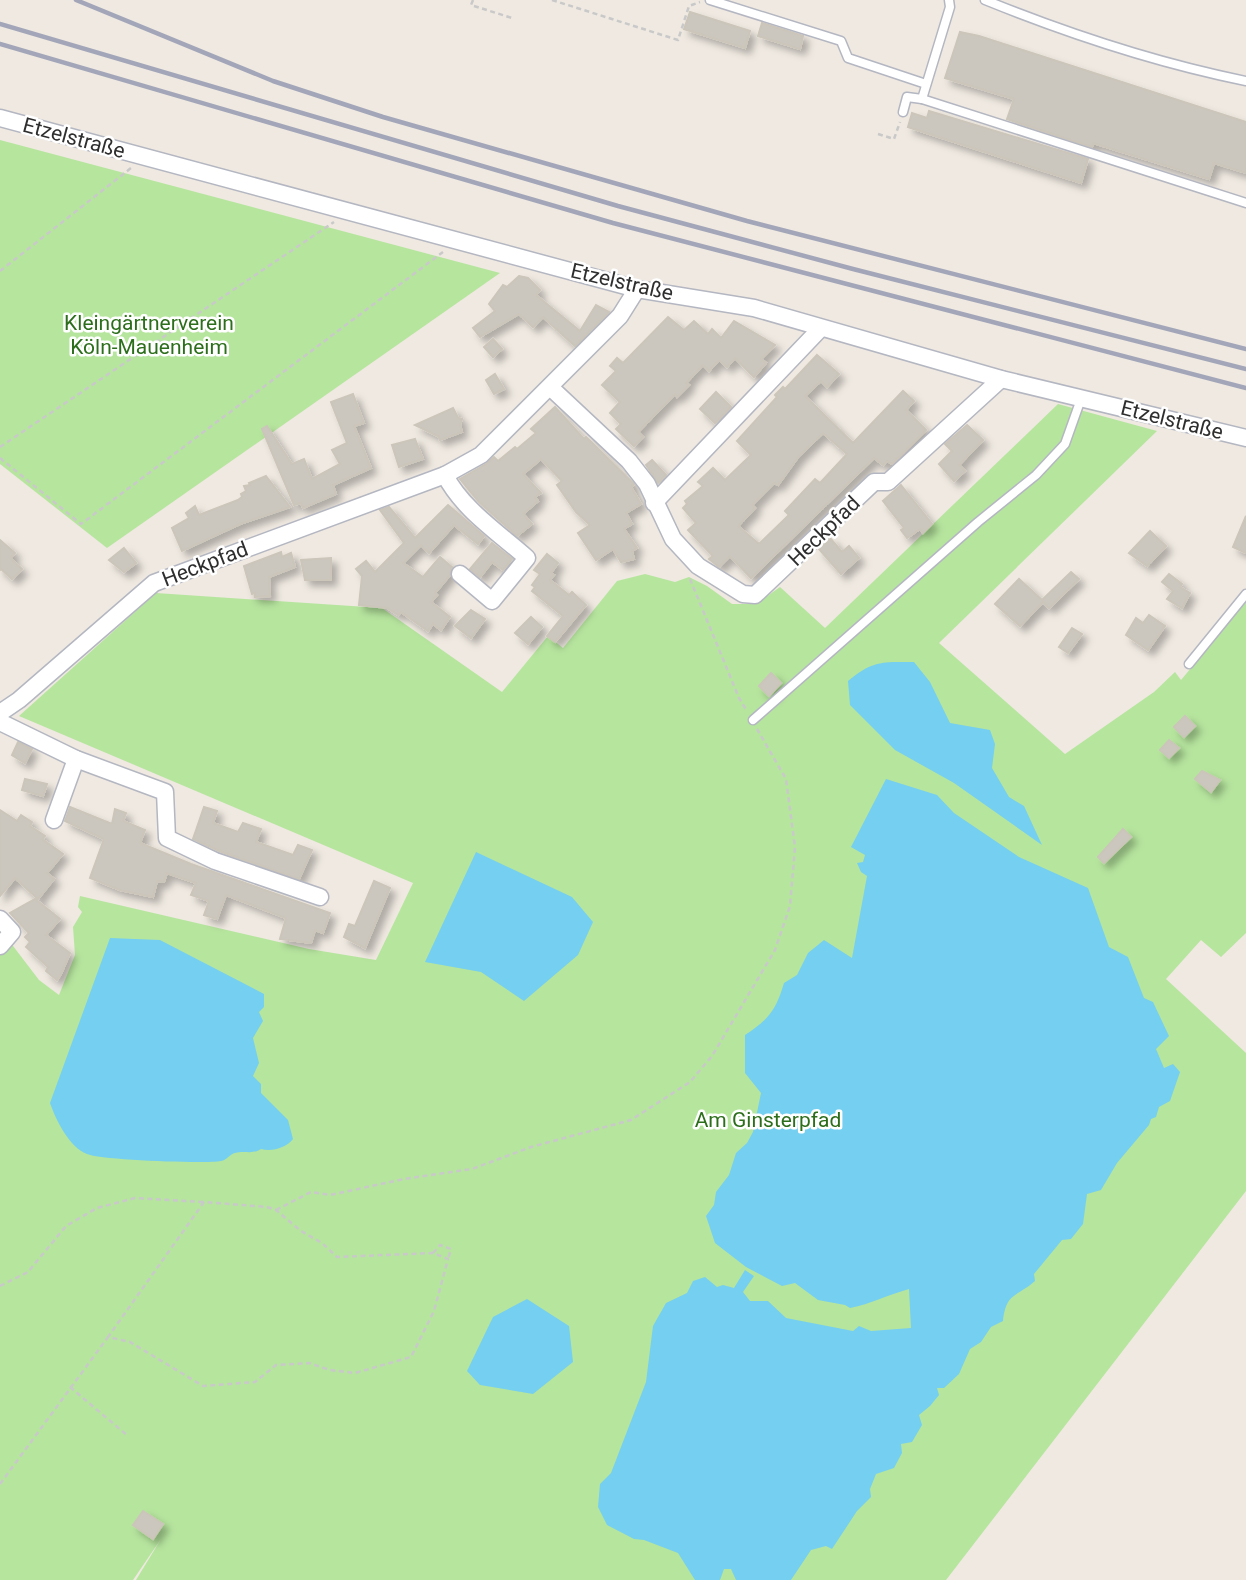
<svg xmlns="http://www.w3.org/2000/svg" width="1246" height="1580" font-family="Roboto,sans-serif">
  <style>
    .green { fill: #b6e59e }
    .water { fill: #75cff0 }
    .building { fill: #cbc7bf; stroke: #cbc5ba; stroke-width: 2; fill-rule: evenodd; filter: url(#shadow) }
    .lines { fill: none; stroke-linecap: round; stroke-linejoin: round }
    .service-casing { stroke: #b4b7c1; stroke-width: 11 }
    .minor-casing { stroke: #b4b7c1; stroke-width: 19 }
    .path { stroke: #c9c9c9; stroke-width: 2.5; stroke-dasharray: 5 3.5; stroke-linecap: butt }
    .service { stroke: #fff; stroke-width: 8 }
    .minor { stroke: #fff; stroke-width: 16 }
    .rail { stroke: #a3a6b8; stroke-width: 4.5 }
    .labels { text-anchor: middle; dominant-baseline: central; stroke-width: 5; stroke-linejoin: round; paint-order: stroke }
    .street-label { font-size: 21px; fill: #2e2e2e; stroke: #fff }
    .park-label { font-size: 21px; fill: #2c6e1b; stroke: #fff }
  </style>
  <defs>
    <filter id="shadow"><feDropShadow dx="5.5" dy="5.5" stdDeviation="3.5" flood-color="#0004"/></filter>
  </defs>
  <rect width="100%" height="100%" fill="#efe9e1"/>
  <g class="green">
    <path d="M0 140 500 273 107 548 0 464Z"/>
    <path d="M1058 404 1157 431 939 643 1065 754 1154 692 1175 672 1181 680 1246 602V933L1221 957 1201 940 1166 979 1246 1053V1191L946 1580H136L161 1539 133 1580H0V952L10 942 39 980 59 995 75 955 73 927 82 912 78 907 80 896 309 949 376 960 413 883 19 716 156 593 382 608 502 692 548 636 563 648 617 581 645 574 675 582 689 577 707 586 732 604H756L780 587 825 628Z"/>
  </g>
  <g class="water">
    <path d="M914 662 930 682 950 723 990 730 995 744 992 768 1009 797 1024 806 1042 845 954 783 895 750 850 705 848 681C873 660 883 662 914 662Z"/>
    <path d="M886 779 937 795 954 813 1019 857 1088 888 1109 947 1128 957 1144 998 1153 1002 1169 1036 1156 1049 1164 1068 1173 1064 1180 1072 1170 1101 1159 1107 1156 1117 1151 1119 1149 1125 1117 1163 1101 1190 1087 1194 1083 1224 1071 1239 1062 1240 1034 1274 1035 1281C1017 1297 1006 1292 1003 1321L991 1327 981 1342 970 1349 959 1374 944 1388H937L939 1395 930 1406 919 1415 922 1425 912 1442 901 1444 902 1453 894 1468 876 1474 870 1489 871 1497 857 1511 832 1549 826 1546 811 1550 791 1580H736L731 1569H724L720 1580H695L678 1553 644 1540 634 1539 607 1525 598 1507 600 1484 611 1473 646 1382 653 1326 666 1303 687 1293 693 1281 705 1277 717 1287 723 1285 734 1288 745 1270 754 1276 743 1292 750 1301H768L786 1318 853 1331 859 1326 871 1331 911 1328 909 1289C887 1295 871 1304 850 1308L845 1305 818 1300 795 1283 782 1286 746 1267 715 1243 706 1216 714 1205 716 1192 729 1175 736 1153 747 1143 753 1132 761 1093 745 1073V1035C769 1019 776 1010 784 983L797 975 808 953 824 940 852 958 867 876 861 872 857 863 863 862 865 855 851 847Z"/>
    <path d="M476 852 572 897 593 922 578 955 524 1001 481 972 425 962Z"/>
    <path d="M110 938 160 940 264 994V1007L259 1012 263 1021 253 1038 259 1063 253 1076 261 1084V1093L288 1120 293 1139C286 1148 272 1152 261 1149 252 1155 245 1150 235 1153 230 1154 227 1160 221 1161 205 1164 100 1160 87 1154 69 1147 56 1120 50 1103Z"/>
    <path d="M527 1299 569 1326 573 1362 533 1394 480 1385 467 1371 493 1317Z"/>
  </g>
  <g class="building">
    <path d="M690 12 750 31 745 48 684 29Z"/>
    <path d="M762 23 803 36 800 49 758 36Z"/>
    <path d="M960 32 979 36 1246 122V173L1214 163 1209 179 1093 143 1092 147 1007 119 1014 99 945 78Z"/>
    <path d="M929 111 1088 159 1081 183 908 127 912 113 927 118Z"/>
    <path d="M519 276 528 278 540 290 536 295 580 331 596 305 609 312 575 346 543 317 533 327 519 314 480 337 473 328 495 311 489 304 503 285 507 287Z"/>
    <path d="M668 317 684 330 694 321 708 334 712 329 721 338 734 321 775 345 761 359 766 363 754 377 735 358 727 367 719 360 709 371 703 365 686 383 689 385 677 397 675 394 638 432 643 437 634 446 616 429 621 424 610 413 620 402 602 385 616 371 610 366 617 358 623 363Z"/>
    <path d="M493 339 502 349 493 357 484 347Z"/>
    <path d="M817 355 839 374 827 387 821 381 805 396 853 443 903 391 914 401 906 410 926 430 892 464 887 461 883 465 874 458 751 578 730 556 719 567 709 559 713 556 688 530 696 523 683 508 687 504 685 501 703 486 698 482 713 468 725 480 751 455 737 441 777 397 775 395 783 387 785 389ZM823 433 847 454 820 483 815 479 785 511 789 515 759 544 738 526 755 508 752 505 774 483 778 485 799 456Z"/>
    <path d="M495 374 504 389 494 394 486 380Z"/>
    <path d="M716 392 731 407 715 423 700 409Z"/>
    <path d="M353 394 364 423 354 426 371 468 333 485 336 494 303 508 301 503 294 505 262 429 267 426 292 464 304 459 312 479 340 464 332 450 347 443 331 402Z"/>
    <path d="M555 407 584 439 586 437 634 484 631 487 641 504 626 513 632 524 624 529 637 548 632 551 634 559 621 562 613 549 596 560 578 533 590 525 576 512 557 485 562 481 541 459 523 474 541 493 535 497 538 501 523 514 532 524 517 536 479 502 460 479 486 464 494 457 498 461 515 447 517 449 536 433 531 429Z"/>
    <path d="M453 408 458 418 462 419 460 425 462 432 440 440 438 436 415 425Z"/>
    <path d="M967 425 983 440 959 465 965 471 954 481 939 464 952 451 945 444Z"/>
    <path d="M415 439 423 459 399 467 392 445Z"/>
    <path d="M652 460 666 475 658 483 646 465Z"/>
    <path d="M266 476 290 507 240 524 182 551 172 528 189 518 186 513 195 506 199 515 238 500 242 497 241 494 246 491 244 486 250 485 249 483Z"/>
    <path d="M901 485 932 524 923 533 920 529 907 538 901 530 904 528 883 501Z"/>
    <path d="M448 505 484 536 478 544 454 525 429 553 421 545 403 563 423 577 440 557 452 567 450 575 435 593 437 595 431 602 450 617 441 630 433 624 428 631 401 612 398 615 387 608 359 605 362 576 356 569 366 561 375 572 404 543 380 510 389 507 415 538Z"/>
    <path d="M1246 516V553L1233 547Z"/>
    <path d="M1150 531 1166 546 1147 566 1129 553Z"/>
    <path d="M830 538 842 552 849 546 859 558 841 574 819 549Z"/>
    <path d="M0 540 15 553 10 558 22 569 12 579 1 569 0 570Z"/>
    <path d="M492 543 512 559 503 570 492 562 480 577 470 569Z"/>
    <path d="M124 548 136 563 124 572 109 560Z"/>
    <path d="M281 552 282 557 291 553 295 567 269 577 270 596 255 597V593L252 594 244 566Z"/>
    <path d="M547 554 558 563 551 573 554 575 550 580 569 595 572 592 586 605 555 642 547 636 563 616 532 591 535 587 532 585 540 574 534 570Z"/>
    <path d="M331 558V580H305L301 560Z"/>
    <path d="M1071 572 1079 579 1049 608 1043 602 1020 626 995 604 1019 579 1042 600Z"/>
    <path d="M1169 574 1182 584 1180 587 1190 593 1182 608 1167 599 1173 591 1162 582Z"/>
    <path d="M471 610 485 619 471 638 455 626Z"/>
    <path d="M1149 615 1165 626 1148 650 1126 635 1136 618 1143 623Z"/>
    <path d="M531 617 542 627 528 644 515 633Z"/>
    <path d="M1072 628 1082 634 1068 653 1059 647Z"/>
    <path d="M771 673 781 683 769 696 759 686Z"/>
    <path d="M1185 716 1195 726 1184 737 1174 727Z"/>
    <path d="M1169 740 1179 748 1169 758 1160 750Z"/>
    <path d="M18 742 32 749 25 763 12 755Z"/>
    <path d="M1202 771 1220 780 1211 792 1195 779Z"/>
    <path d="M25 779 47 784 43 796 22 790Z"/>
    <path d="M70 807 112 824 115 809 126 813 123 821 145 830 140 843 191 864 330 913 323 933 315 930 311 943 280 939 286 918 226 895 217 919 204 915 209 901 191 895 196 883 167 873 164 882 157 881 153 897 120 890 90 878 104 839 65 821Z"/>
    <path d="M204 807 217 811 213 823 238 832 243 823 261 829 256 842 293 855 298 845 312 850 299 879 222 852 193 839Z"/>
    <path d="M0 810 17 821 21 815 32 822 30 826 45 836 42 839 63 854 47 873 54 879 38 899 15 878 0 896Z"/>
    <path d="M1123 829 1131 837 1104 863 1098 857Z"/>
    <path d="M374 881 390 888 365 948 344 937 349 924 355 926Z"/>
    <path d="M35 899 60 919 46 935 70 953 61 974 57 980 46 971 48 967 26 947 30 942 25 937 29 933 10 913Z"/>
    <path d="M143 1511 163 1524 153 1539 133 1525Z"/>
  </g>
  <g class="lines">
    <g class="service-casing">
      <g id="service">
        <path d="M710 0 841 41 848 58 926 84"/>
        <path d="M949 0 950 7 922 99 1246 203"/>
        <path d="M985 0C1069 34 1157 63 1246 81"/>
        <path d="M903 112 907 97 922 99"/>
        <path d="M1189 664 1246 594"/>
        <path d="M753 720 978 522 1036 475 1065 444 1081 399"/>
      </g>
    </g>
    <g class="minor-casing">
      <g id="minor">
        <path d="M0 118 637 289 754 308 1001 379 1246 438"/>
        <path d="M550 387 629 461 647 484 673 539 698 566 743 594 755 595 874 482H888L1001 379"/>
        <path d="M445 475C462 509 499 533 527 558L492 601 460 574"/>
        <path d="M654 503 821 328"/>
        <path d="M0 713 19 700 154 583 445 475 481 455 620 316 637 289"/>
        <path d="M0 722 76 759 165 792 167 838 215 861 320 897"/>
        <path d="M54 820 76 759"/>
        <path d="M0 919 12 932 0 946"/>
      </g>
    </g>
    <g class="path">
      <path d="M473 0 471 5 512 18"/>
      <path d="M552 0 678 40 689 6 700 2"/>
      <path d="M878 134 894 139 900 122"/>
      <path d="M0 271 131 168"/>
      <path d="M0 447 334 222"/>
      <path d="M0 458 81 524 443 252"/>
      <path d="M690 579 739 698 747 711"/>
      <path d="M276 1210 311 1192 330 1195 404 1179 472 1169 531 1147 631 1120 690 1082 712 1056 775 950 790 906 795 847 786 779 757 729"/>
      <path d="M433 1253 440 1245 451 1249 448 1259"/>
      <path d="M0 1286 28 1272 66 1226 97 1208 135 1198 204 1202"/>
      <path d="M70 1387 128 1436"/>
      <path d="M0 1484 108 1337 130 1342 203 1386 255 1382 276 1365 309 1363 330 1370 355 1373 411 1357 434 1311 448 1259 433 1253 337 1257 322 1243 301 1231 276 1210 267 1207 204 1202 108 1337"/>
    </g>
    <use href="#service" class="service"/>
    <use href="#minor" class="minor"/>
    <g class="rail">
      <path d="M76 0 273 81 383 117 747 221 1246 349"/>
      <path d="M0 24 618 206 853 269 1246 369"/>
      <path d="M0 44 613 223 1246 388"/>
    </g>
  </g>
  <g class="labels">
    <g class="street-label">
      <text transform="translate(74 138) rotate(15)">Etzelstraße</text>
      <text transform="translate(622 282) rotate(13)">Etzelstraße</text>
      <text transform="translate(1172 420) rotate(14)">Etzelstraße</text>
      <text transform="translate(824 531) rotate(-44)">Heckpfad</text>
      <text transform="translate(205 564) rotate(-21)">Heckpfad</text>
    </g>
    <g class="park-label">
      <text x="149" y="323">Kleingärtnerverein<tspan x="149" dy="24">Köln-Mauenheim</tspan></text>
      <text x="768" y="1120">Am Ginsterpfad</text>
    </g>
  </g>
</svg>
